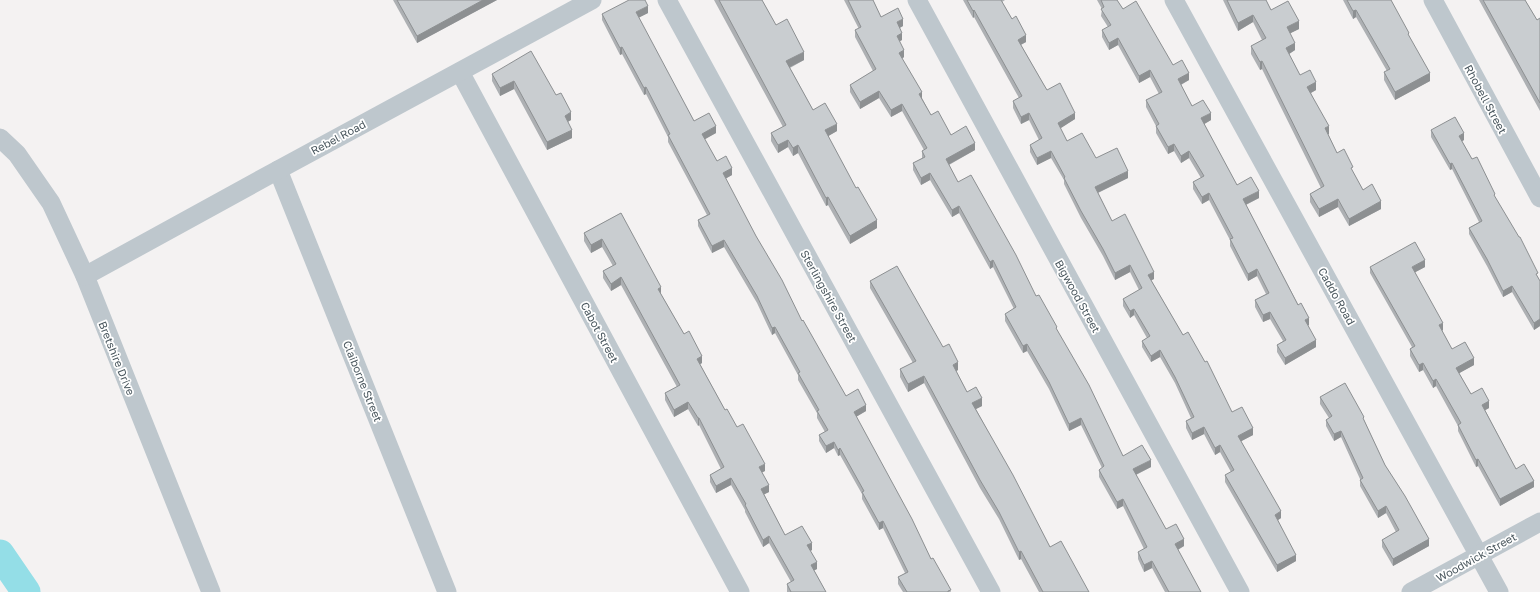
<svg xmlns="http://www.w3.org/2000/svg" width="1540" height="592" font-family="'Golos Text',sans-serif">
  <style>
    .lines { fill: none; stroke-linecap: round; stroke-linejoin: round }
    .river { stroke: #94dee7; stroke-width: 29 }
    .minor { stroke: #bec7cd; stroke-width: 19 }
    .wall { fill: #adb0b3 }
    .shaded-wall { fill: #8d9092 }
    .building { fill: #c9cdd0; stroke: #8d9092 }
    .labels { text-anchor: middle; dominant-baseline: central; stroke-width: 3.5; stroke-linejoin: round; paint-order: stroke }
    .street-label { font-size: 11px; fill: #4a575e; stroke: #fff }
  </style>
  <rect width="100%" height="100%" fill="#f4f2f2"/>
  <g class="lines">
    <path class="river" d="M0 554 26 592"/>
    <g class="minor">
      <path d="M667 0 991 592"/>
      <path d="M917 0 1240 592"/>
      <path d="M1174 0 1499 592"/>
      <path d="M1433 0 1540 198"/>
      <path d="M460 72 740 592"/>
      <path d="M0 138 17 154 51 203 85 276 211 592"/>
      <path d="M278 170 447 592"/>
      <path d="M85 276 278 170 592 0"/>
      <path d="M1411 592 1540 522"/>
    </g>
  </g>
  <g class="wall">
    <path d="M393 0H497L417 43Z"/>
    <path d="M714 0H762L776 25 804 60 790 68 813 110 837 131 828 136 877 228 850 244 828 205 826 206 798 153 793 156 788 147 778 153 771 141V133L783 127Z"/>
    <path d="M844 0H873L881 17 903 26 900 28 902 40 899 41 904 57 902 59 922 98 931 115 951 135 975 150 949 165 958 182 1036 296 1057 330 1123 456 1151 467 1136 475 1166 529 1184 546 1178 550 1201 592H1165L1152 568 1144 572 1138 559V552L1144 549 1123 506 1117 509 1099 477V470L1102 468 1081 425 1069 431 1049 389 1027 351 1023 353 1005 321V314L1014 309 993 267 990 269 959 213 952 217 930 180 921 185 913 170V163L922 158V151L924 150 902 111 891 117 879 98 860 109 850 92V85L873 71 855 37V30L859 29Z"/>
    <path d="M963 0H1005L1002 2 1012 19 1026 42 1021 45 1044 85 1047 90 1075 119 1060 128 1067 141 1096 158 1128 178 1098 193 1112 221 1154 279 1151 280 1183 335 1232 412 1253 435 1241 441 1281 518 1278 520 1296 561 1277 572 1225 482V475L1231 472 1220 452 1215 455 1204 434 1192 440 1186 428V421L1191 418 1175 383 1160 357 1151 362 1142 347V341L1147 338 1134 315 1130 318 1123 306V299L1139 290 1130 272 1115 280 1103 256 1081 218 1064 184V180L1051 158 1037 165 1030 152V145L1039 140 1029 120 1021 124 1013 108V101L1019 98 974 17 973 18Z"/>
    <path d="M1097 0H1117L1123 9 1173 65 1189 80 1181 85 1192 106 1211 120 1204 124 1237 185 1259 198 1246 205 1309 325H1308L1316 347 1285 365 1277 352V345L1283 341 1270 319 1263 322 1255 307V300L1266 294 1257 276 1248 281 1230 246V240L1209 200 1202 204 1193 189V182L1201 178 1189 158 1181 163 1174 151 1168 154 1156 133V126L1146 107V100L1159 94 1150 77 1139 83 1118 45 1109 50 1102 37V30L1108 27 1101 16 1102 9Z"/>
    <path d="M1223 0H1266L1271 10 1299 29 1290 33 1295 50 1289 54 1300 75 1316 90 1311 93 1329 134H1328L1337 153 1353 172 1363 190 1381 209 1349 226 1338 207 1319 217 1310 202V194L1321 188 1262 69 1260 70 1251 54V46L1262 40 1253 22 1238 31Z"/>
    <path d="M1343 0H1391L1409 36 1430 81 1395 100 1384 80V72L1387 71 1356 17 1353 19Z"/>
    <path d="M1479 0H1525L1537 20 1540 18V111Z"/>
    <path d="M648 13 638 18 649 39 694 121 716 133 704 139 717 161 732 175 725 179 802 321 846 396 866 411 856 417 931 559 951 592H903L898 584V577L905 573 883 528 879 530 862 499V494L840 455 838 456 834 448 826 453 819 441V435L825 432 817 418V413L798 380V375L775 333 772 335 757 303 724 247 712 253 698 226V220L707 215 668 142V137L646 94 644 95 622 54 620 55 602 20V14Z"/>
    <path d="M492 74 556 95 571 120 568 122 572 138 547 150 514 89 500 96 492 81Z"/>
    <path d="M1431 130 1464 140 1462 141 1472 159 1495 197 1540 281V326L1534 330 1512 292 1503 297 1487 266 1469 234V228L1479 222 1452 169 1450 170 1431 137Z"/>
    <path d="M621 213 661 294 684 334 702 363 700 364 725 410 737 427 765 471 762 472 769 492 764 494 785 535 812 550 810 551 817 569 814 570 826 592H787V584L791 582 769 543 763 547 745 512V510L731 485 716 493 710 482V475L721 469 699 425 698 426 688 409 674 417 665 400V393L677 387 621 285 611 291 603 278V271L613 266 602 247 591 253 584 241V233Z"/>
    <path d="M1370 267H1425L1415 272 1443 330 1442 331 1452 349 1474 365 1459 373 1471 394 1489 408 1485 410 1516 469 1534 487 1500 506 1478 466 1476 467 1458 431V426L1436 386 1433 388 1423 370 1419 372 1410 356V349L1412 347 1370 273Z"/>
    <path d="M870 281 943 347 958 370 956 371 967 392 982 406 976 409 1050 547 1089 592H1039L1021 559 1019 560 999 519 980 488 924 383 908 392 900 377V369L913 363 870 288Z"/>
    <path d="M1320 397 1364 420 1385 465 1429 546 1393 566 1382 547V540L1396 532 1386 513 1378 518 1360 486V479L1341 437 1334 441 1326 426V420L1329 418 1320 404Z"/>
  </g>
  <g class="shaded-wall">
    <path d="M483 0H497L417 43V36Z"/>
    <path d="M648 6V13L636 19V12Z"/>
    <path d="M974 10V17L973 18V11Z"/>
    <path d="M1356 10V17L1353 19V11Z"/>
    <path d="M1253 15V22L1238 31V23Z"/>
    <path d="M903 19V26L897 29V22Z"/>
    <path d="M1299 21V29L1287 35V27Z"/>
    <path d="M902 33V40L897 43V36Z"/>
    <path d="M1026 35V42L1018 46V40Z"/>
    <path d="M1118 38V45L1109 50V43Z"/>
    <path d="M1295 43V50L1286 56V48Z"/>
    <path d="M622 47V54L620 55V48Z"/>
    <path d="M904 50V57L899 60V53Z"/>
    <path d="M804 52V60L786 69V61Z"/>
    <path d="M1262 61V69L1260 70V62Z"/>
    <path d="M1150 70V77L1139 83V76Z"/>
    <path d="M1189 73V80L1178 86V79Z"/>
    <path d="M1430 73V81L1395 100V92Z"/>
    <path d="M514 81V89L500 96V88Z"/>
    <path d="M1316 82V90L1307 95V87Z"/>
    <path d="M646 87V94L644 95V88Z"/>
    <path d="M879 91V98L860 109V102Z"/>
    <path d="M922 92V99L919 94Z"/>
    <path d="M902 104V111L891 117V110Z"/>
    <path d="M571 112V120L565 123V116Z"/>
    <path d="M1029 113V120L1021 124V117Z"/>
    <path d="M1075 113V119L1058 130V123Z"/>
    <path d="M1211 113V120L1201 126V118Z"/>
    <path d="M837 124V131L825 138V130Z"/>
    <path d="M716 126V133L702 141V134Z"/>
    <path d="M1329 126V134L1325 136V128Z"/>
    <path d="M572 130V138L547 150V142Z"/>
    <path d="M1464 133V140L1459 143V136Z"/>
    <path d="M788 140V147L778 153V145Z"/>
    <path d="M975 143V150L946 166V159Z"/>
    <path d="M1174 144V151L1168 154V147Z"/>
    <path d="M798 145V153L793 156V148Z"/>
    <path d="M1051 151V158L1037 165V158Z"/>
    <path d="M1189 151V158L1181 163V156Z"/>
    <path d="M1452 163V169L1450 170V164Z"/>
    <path d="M732 168V175L723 180V173Z"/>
    <path d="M1128 171V178L1095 194V187Z"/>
    <path d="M930 173V180L921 185V178Z"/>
    <path d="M1259 191V198L1243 206V199Z"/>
    <path d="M1209 193V200L1202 204V197Z"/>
    <path d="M828 197V205L826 206V198Z"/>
    <path d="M1338 199V207L1319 217V209Z"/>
    <path d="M1381 201V209L1349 226V219Z"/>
    <path d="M959 206V213L952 217V210Z"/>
    <path d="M877 220V228L850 244V236Z"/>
    <path d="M602 239V247L591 253V245Z"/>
    <path d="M724 240V247L712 253V246Z"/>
    <path d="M993 260V267L990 269V262Z"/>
    <path d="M1425 260V267L1412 274V267Z"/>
    <path d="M1130 265V272L1115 280V273Z"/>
    <path d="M1257 269V276L1248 281V274Z"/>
    <path d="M1154 272V279L1148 282V275Z"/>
    <path d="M621 277V285L611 291V284Z"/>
    <path d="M1512 286V292L1503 297V291Z"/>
    <path d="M661 287V294L658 289Z"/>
    <path d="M1134 309V315L1130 318V311Z"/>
    <path d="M1270 312V319L1263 322V315Z"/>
    <path d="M1309 318V325L1305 327V320Z"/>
    <path d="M1540 319V326L1534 330V323Z"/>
    <path d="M1443 323V330L1439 332V325Z"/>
    <path d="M775 327V333L772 335V328Z"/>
    <path d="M1316 340V347L1285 365V358Z"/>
    <path d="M1027 344V351L1023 353V346Z"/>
    <path d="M1160 350V357L1151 362V356Z"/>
    <path d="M702 356V363L697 366V359Z"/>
    <path d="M1474 358V365L1456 375V368Z"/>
    <path d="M958 362V370L953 373V365Z"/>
    <path d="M1423 363V370L1419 372V365Z"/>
    <path d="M924 376V383L908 392V384Z"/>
    <path d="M1436 379V386L1433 388V381Z"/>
    <path d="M982 398V406L972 411V403Z"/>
    <path d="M1489 401V408L1482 412V405Z"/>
    <path d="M688 402V409L674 417V410Z"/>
    <path d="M866 405V411L854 418V412Z"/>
    <path d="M699 418V425L698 426V418Z"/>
    <path d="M1081 418V425L1069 431V424Z"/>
    <path d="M1204 427V434L1192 440V433Z"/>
    <path d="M1253 428V435L1238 443V436Z"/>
    <path d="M1341 431V437L1334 441V434Z"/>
    <path d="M834 442V448L826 453V446Z"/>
    <path d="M1220 445V452L1215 455V448Z"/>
    <path d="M840 448V455L838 456V450Z"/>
    <path d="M1478 459V466L1476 467V460Z"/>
    <path d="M1151 460V467L1133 476V469Z"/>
    <path d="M765 464V471L759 474V467Z"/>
    <path d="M731 478V485L716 493V486Z"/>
    <path d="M1534 481V487L1500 506V499Z"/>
    <path d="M769 485V492L761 496V489Z"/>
    <path d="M1123 499V506L1117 509V502Z"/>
    <path d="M1386 506V513L1378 518V511Z"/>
    <path d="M1281 511V518L1275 522V515Z"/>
    <path d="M883 521V528L879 530V523Z"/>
    <path d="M769 536V543L763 547V540Z"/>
    <path d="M1184 539V546L1175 551V544Z"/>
    <path d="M1429 539V546L1393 566V559Z"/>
    <path d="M812 543V550L807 553V545Z"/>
    <path d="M1021 551V559L1019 560V552Z"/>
    <path d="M1296 555V561L1277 572V565Z"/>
    <path d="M1152 561V568L1144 572V565Z"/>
    <path d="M817 562V569L811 572V565Z"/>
  </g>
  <g class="building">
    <path d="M397 0H483L417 36Z"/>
    <path d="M629 0H645L648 6 636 12 694 121 709 113 716 126 702 134 717 161 726 156 732 168 723 173 756 236 782 280 802 321 803 320 846 396 858 389 866 405 854 412 912 519 931 559 933 558 951 590 948 591V592H907L898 577 908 572 883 521 879 523 862 492 864 491 840 448 838 450 834 442 826 446 819 435 828 430 817 411 819 410 798 373 800 372 775 327 772 328 757 296 724 240 712 246 698 220 710 214 668 135 670 134 646 87 644 88 622 47 620 48 602 14Z"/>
    <path d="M719 0H762L776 25 787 19 804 52 786 61 813 110 825 103 837 124 825 130 856 188 858 187 877 220 850 236 828 197 826 198 798 145 793 148 788 140 778 145 771 133 786 125Z"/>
    <path d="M848 0H873L881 17 898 8 903 19 897 22 902 33 897 36 904 50 899 53 922 92 919 94 931 115 938 111 951 135 966 126 975 143 946 159 958 182 971 175 1016 255 1036 296 1039 295 1057 327 1056 328 1089 385 1123 456 1142 445 1151 460 1133 469 1166 529 1176 524 1184 539 1175 544 1201 592H1169L1152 561 1144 565 1138 552 1147 547 1123 499 1117 502 1099 470 1104 466 1081 418 1069 424 1049 382 1027 344 1023 346 1005 314 1016 307 993 260 990 262 959 206 952 210 930 173 921 178 913 163 925 157 922 151 927 148 902 104 891 110 879 91 860 102 850 85 876 69 855 30 861 27Z"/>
    <path d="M967 0H1001L1012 19 1016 16 1026 35 1018 40 1044 85 1047 90 1060 83 1075 113 1058 123 1067 141 1082 133 1096 158 1117 148 1128 171 1095 187 1112 221 1125 214 1154 272 1148 275 1183 335 1188 332 1205 362 1207 361 1232 412 1242 407 1253 428 1238 436 1281 511 1275 515 1296 555 1277 565 1225 475 1234 470 1220 445 1215 448 1204 427 1192 433 1186 421 1194 417 1175 377 1160 350 1151 356 1142 341 1150 336 1134 309 1130 311 1123 299 1142 288 1130 265 1115 273 1103 249 1081 211 1064 178 1065 177 1051 151 1037 158 1030 145 1042 138 1029 113 1021 117 1013 101 1022 96 974 10 973 11Z"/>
    <path d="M1101 0H1117L1123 9 1136 1 1173 65 1182 60 1189 73 1178 79 1192 106 1203 100 1211 113 1201 118 1237 185 1251 177 1259 191 1243 199 1298 305 1301 303 1309 318 1305 320 1316 340 1285 358 1277 345 1286 340 1270 312 1263 315 1255 300 1269 293 1257 269 1248 274 1230 239 1233 238 1209 193 1202 197 1193 182 1204 176 1189 151 1181 156 1174 144 1168 147 1156 126 1159 124 1146 100 1162 92 1150 70 1139 76 1118 38 1109 43 1102 30 1111 25 1101 9 1104 7Z"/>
    <path d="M1227 0H1266L1271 10 1288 1 1299 21 1287 27 1295 43 1286 48 1300 75 1310 70 1316 82 1307 87 1329 126 1325 128 1337 153 1344 149 1353 167 1351 168 1363 190 1372 184 1381 201 1349 219 1338 199 1319 209 1310 194 1324 186 1262 61 1260 62 1251 46 1266 38 1253 15 1238 23Z"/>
    <path d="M1347 0H1391L1409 33 1408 34 1430 73 1395 92 1384 72 1390 69 1356 10 1353 11Z"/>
    <path d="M1483 0H1525L1537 20 1540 18V103Z"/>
    <path d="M531 51 556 95 561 93 571 112 565 116 572 130 547 142 514 81 500 88 492 74Z"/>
    <path d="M1455 117 1464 133 1459 136 1472 159 1477 157 1495 194 1494 195 1519 237H1520L1538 273 1536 274 1540 281V319L1534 323 1512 286 1503 291 1487 259 1469 228 1482 221 1452 163 1450 164 1431 130Z"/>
    <path d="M621 213 661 287 658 289 684 334 689 331 702 356 697 359 725 410 727 409 737 427 743 424 765 464 759 467 769 485 761 489 785 535 802 526 812 543 807 545 817 562 811 565 826 592H791L787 584 794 580 769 536 763 540 745 505 746 504 731 478 716 486 710 475 724 467 699 418H698L688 402 674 410 665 393 680 385 621 277 611 284 603 271 616 264 602 239 591 245 584 233Z"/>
    <path d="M1415 242 1425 260 1412 267 1443 323 1439 325 1452 349 1465 342 1474 358 1456 368 1471 394 1482 388 1489 401 1482 405 1516 469 1524 464 1534 481 1500 499 1478 459 1476 460 1458 425 1461 423 1436 379 1433 381 1423 363 1419 365 1410 349 1415 346 1370 267Z"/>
    <path d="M897 266 943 347 949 344 958 362 953 365 967 392 976 387 982 398 972 403 1013 475 1050 547 1061 541 1089 592H1043L1021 551 1019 552 999 512 980 480 924 376 908 384 900 369 916 361 870 281Z"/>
    <path d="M1345 383 1364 417 1363 418 1385 465 1405 496 1429 539 1393 559 1382 540 1399 530 1386 506 1378 511 1360 480 1363 478 1341 431 1334 434 1326 420 1332 416 1320 397Z"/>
  </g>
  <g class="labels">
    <g class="street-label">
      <text transform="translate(1486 99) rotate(62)">Rhobell Street</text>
      <text transform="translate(338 137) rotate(-28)">Rebel Road</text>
      <text transform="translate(829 296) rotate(61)">Sterlingshire Street</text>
      <text transform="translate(1078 296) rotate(61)">Bigwood Street</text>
      <text transform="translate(1337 296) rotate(61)">Caddo Road</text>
      <text transform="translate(600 332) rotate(62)">Cabot Street</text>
      <text transform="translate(117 358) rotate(68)">Bretshire Drive</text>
      <text transform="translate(363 381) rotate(68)">Claiborne Street</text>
      <text transform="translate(1476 557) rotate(-29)">Woodwick Street</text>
    </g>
  </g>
</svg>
